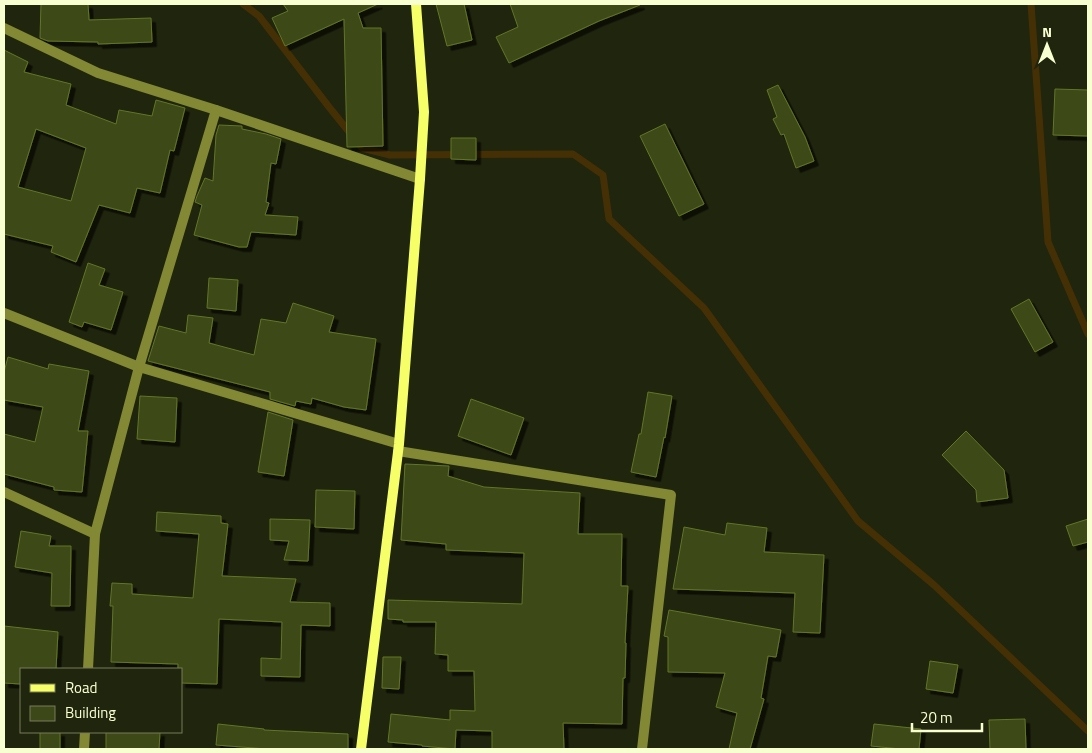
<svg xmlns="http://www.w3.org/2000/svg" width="1092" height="753" font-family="'Titillium Web',sans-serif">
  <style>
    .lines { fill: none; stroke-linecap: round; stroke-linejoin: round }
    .stream { stroke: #453006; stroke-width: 7 }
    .building { fill: #3c4817; stroke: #637627; fill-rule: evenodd; filter: url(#shadow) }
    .street { stroke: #828834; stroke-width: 10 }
    .secondary { stroke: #f6ff68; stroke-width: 10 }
  </style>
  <defs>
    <filter id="shadow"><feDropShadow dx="4.5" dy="4.5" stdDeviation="0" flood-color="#0009"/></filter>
  </defs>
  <rect width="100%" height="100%" fill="#20250d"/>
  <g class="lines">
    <g class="stream">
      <path d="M243 4 259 16 329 107 362 148 390 155 573 154 603 175 609 219 704 308 858 521 934 585 1088 731"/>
      <path d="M1031 4 1048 242 1088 334"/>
    </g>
  </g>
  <g class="building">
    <path d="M41 4H88L89 20 151 18 152 42 98 44V42L48 41 40 38Z"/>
    <path d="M283 4H378L358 13 363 28H381L383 146 347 147 344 19 285 46 272 18 288 11Z"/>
    <path d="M436 4H464L472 40 447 46Z"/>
    <path d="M510 4H640V5L599 21 509 63 496 37 518 27Z"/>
    <path d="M4 50 28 62 24 72 71 84 66 105 116 124 119 110 152 116 156 100 185 108 174 151 170 150 160 193 137 188 130 213 99 205 76 262 51 252 53 246 4 234ZM36 129 86 148 71 201 18 187Z"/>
    <path d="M778 85 805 137 814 161 796 168 784 134 781 135 773 119 777 117 767 90Z"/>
    <path d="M1055 89 1088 90V136L1053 135Z"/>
    <path d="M665 124 704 204 679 216 640 136Z"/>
    <path d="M219 125 242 126V129L266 134 281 139 276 164 271 163 266 202 269 203 265 215 298 217 296 235 251 232 247 247H239L194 235 202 205 195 202 197 196 205 178 213 181 216 135Z"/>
    <path d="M451 138H476V160L451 159Z"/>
    <path d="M88 263 105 269 99 285 123 292 111 330 84 322 82 327 69 322Z"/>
    <path d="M209 278 238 280 236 311 207 308Z"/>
    <path d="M1029 299 1053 342 1035 352 1011 309Z"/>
    <path d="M293 303 334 316 329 332 376 339 366 410 344 407 312 398 311 404 296 401 295 406 270 399V392L148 361 159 326 186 333 188 315 213 318 209 343 254 355 261 319 286 323Z"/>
    <path d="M8 357 48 369 49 364 89 371 78 431H88L82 492 54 490V487L4 474V434L35 442 43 407 4 400V372Z"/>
    <path d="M648 392 672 396 665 438 664 437 656 477 631 472 639 434H641Z"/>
    <path d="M140 396 177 398 175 442 137 439Z"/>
    <path d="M471 399 524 418 511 455 458 436Z"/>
    <path d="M268 412 293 420 284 476 258 472Z"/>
    <path d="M966 431 1004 470 1008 498 977 502 976 490 942 455Z"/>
    <path d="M405 464 449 466 448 476 484 487 580 493 578 534H622L621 586H628L625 643H626L625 678H623L622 724 563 723 564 749H492V731L456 730 455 749 422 746V745L388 742 391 714 450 720V710L475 711 474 671H448V655L435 654 436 622H403V620L388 619V600L522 604 524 553 446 550V544L401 540Z"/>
    <path d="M316 490 355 491 354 529 315 527Z"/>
    <path d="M157 512 221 516V523L228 524 222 576 296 579 290 602 330 603V626L301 625 300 677 261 676V658L281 659 282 622 219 619 217 684 181 683V669H178V664L111 662 113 606H110L112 583 132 584V594L193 598 199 534 156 531Z"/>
    <path d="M270 519 310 520 308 561 284 560 289 541 270 540Z"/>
    <path d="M1088 519V542L1073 546 1066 526Z"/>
    <path d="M727 523 767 528 764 552 824 555 820 633 793 632 795 593 673 589 684 527 725 535Z"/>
    <path d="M21 531 51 536 49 546H71L70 606H51L52 573 15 567Z"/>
    <path d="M669 610 781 630 776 657 768 656 761 698 764 699 750 749H729L737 713 716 707 725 673 668 672V637L664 636Z"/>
    <path d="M4 626 58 632 56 669H21V684L4 683Z"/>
    <path d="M383 657H401L399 689 382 688Z"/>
    <path d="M930 661 958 665 953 693 926 689Z"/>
    <path d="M1025 719 1026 749H990L989 720Z"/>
    <path d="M218 724 264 729V730L348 734V749H267L216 745Z"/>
    <path d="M874 724 921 729 919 749H901L871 746Z"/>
    <rect x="40" y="732" width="20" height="17"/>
    <path d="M106 732H160L159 749H106Z"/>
  </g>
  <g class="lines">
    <g class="street">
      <path d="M4 28 98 73 216 110 420 179"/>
      <path d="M4 313 139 367 399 444"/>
      <path d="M398 451 671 495 642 749"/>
      <path d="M4 492 95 534"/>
      <path d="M88 669 95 534 139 367 216 110"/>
      <path d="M84 749 85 732"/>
    </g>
    <path class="secondary" d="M361 749 399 444 420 179 424 112 416 4"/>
  </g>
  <rect width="1092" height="753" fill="none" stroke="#f8ffd1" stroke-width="10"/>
  <rect x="20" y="668" width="162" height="65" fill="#20250d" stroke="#767c5b"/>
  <rect x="30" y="684" width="25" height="8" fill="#f6ff68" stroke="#767c5b"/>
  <text x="65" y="693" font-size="15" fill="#f8ffd1">Road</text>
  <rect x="30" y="706" width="25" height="15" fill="#3c4817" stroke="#767c5b"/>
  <text x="65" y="718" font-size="15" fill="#f8ffd1">Building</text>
  <g transform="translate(1047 45)" stroke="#20250d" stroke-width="4" paint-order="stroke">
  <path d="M0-4L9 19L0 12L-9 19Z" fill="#f8ffd1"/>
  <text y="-8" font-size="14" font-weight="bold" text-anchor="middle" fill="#f8ffd1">N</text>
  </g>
  <path d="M912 723v8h70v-8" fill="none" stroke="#f8ffd1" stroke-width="2.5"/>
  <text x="920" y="723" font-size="15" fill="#f8ffd1" stroke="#20250d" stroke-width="4" paint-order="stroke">20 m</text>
</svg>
